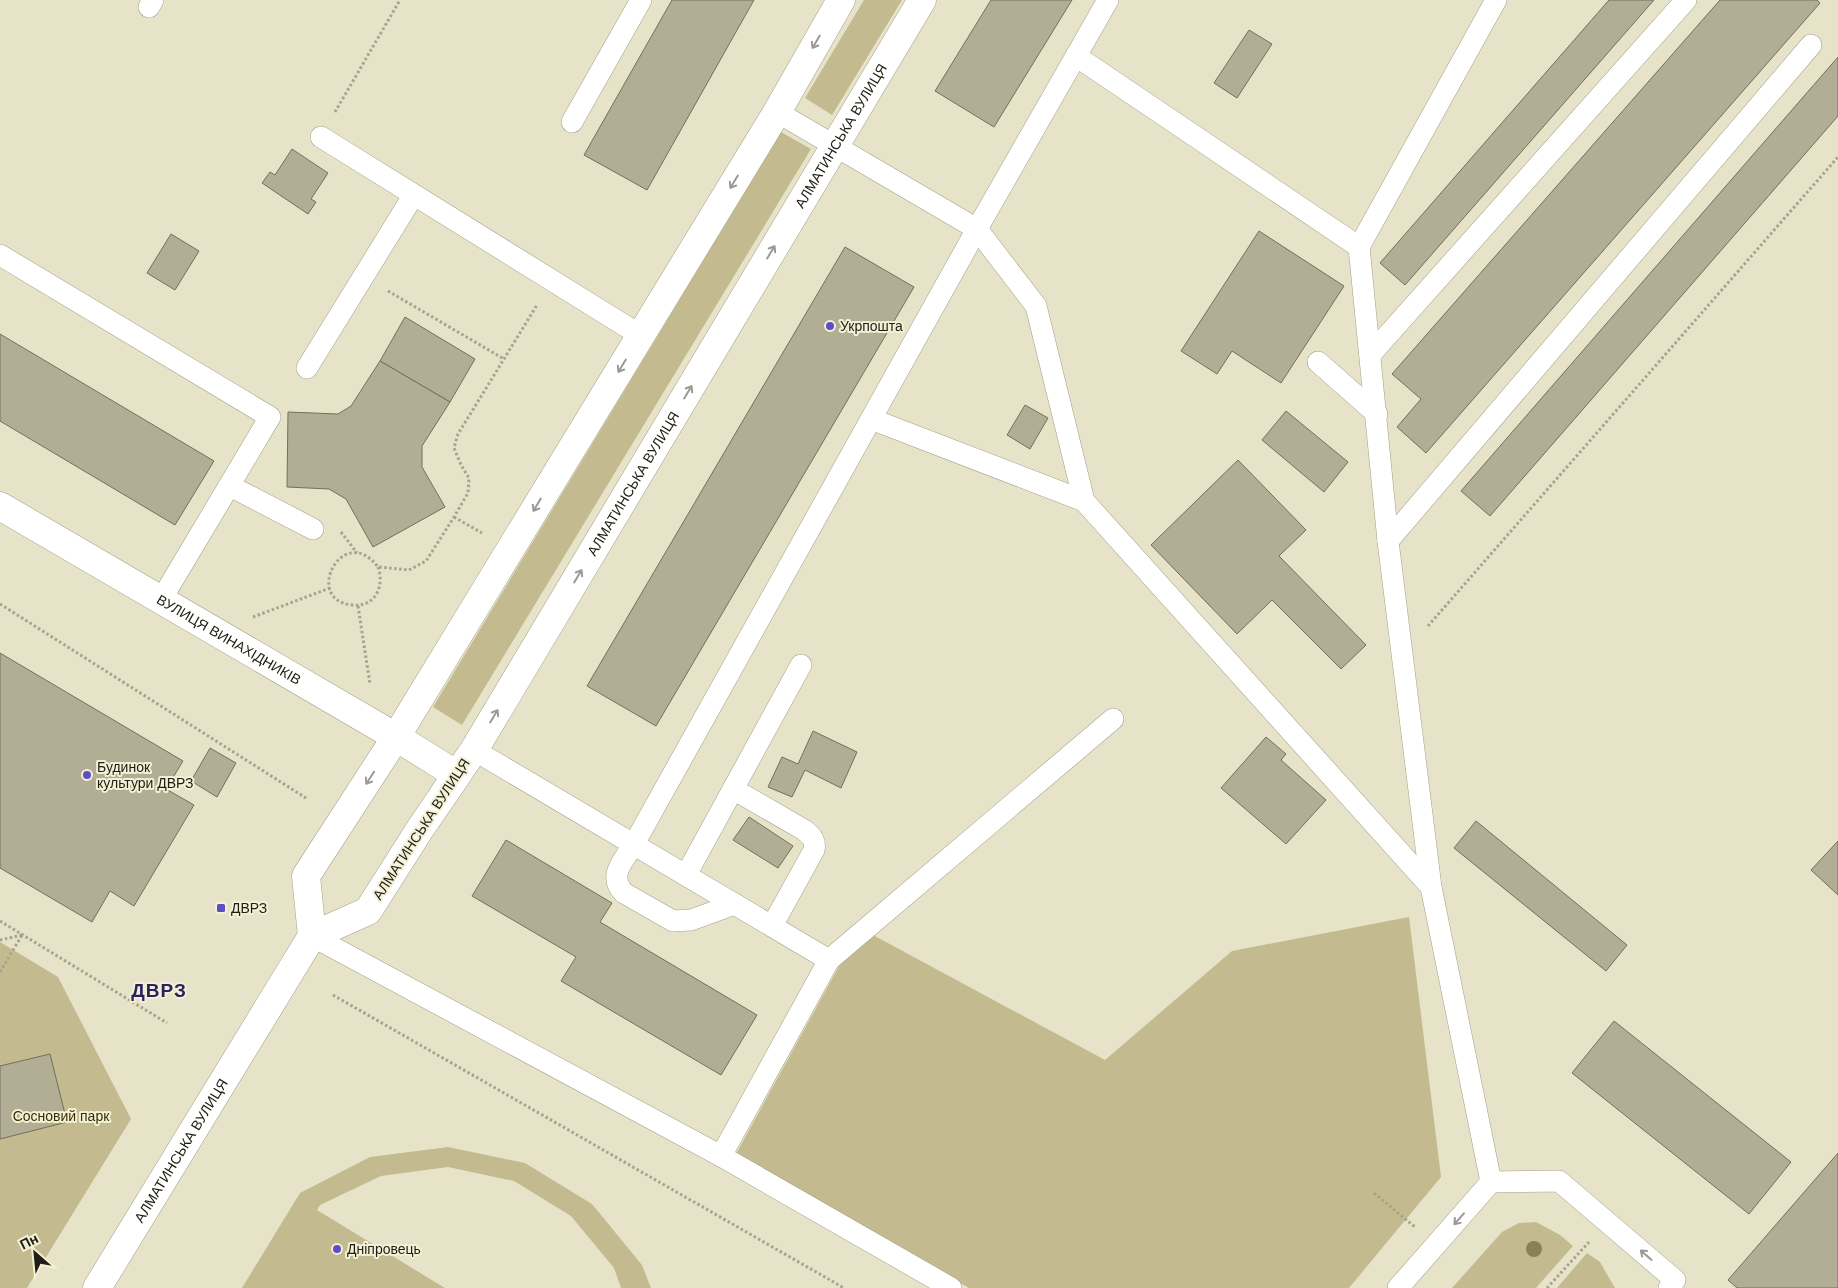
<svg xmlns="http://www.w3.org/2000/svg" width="1838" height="1288" font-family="Helvetica,sans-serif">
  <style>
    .green { fill: #c3bb8f }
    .building { fill: #b2ae96; stroke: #746f59 }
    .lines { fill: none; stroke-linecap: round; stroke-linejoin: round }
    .service-casing { stroke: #a4a088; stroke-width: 22 }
    .minor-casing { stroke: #a4a088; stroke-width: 29 }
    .tertiary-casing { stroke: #a4a088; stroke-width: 29 }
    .path { stroke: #a6a38e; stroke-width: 3; stroke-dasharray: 2.5 2.5; stroke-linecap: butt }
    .service { stroke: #fff; stroke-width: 21 }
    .minor { stroke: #fff; stroke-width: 28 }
    .tertiary { stroke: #fff; stroke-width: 28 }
    .tree { fill: #87805a }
    .oneway { stroke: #9a9995 }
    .poi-dot { fill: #5c4dc5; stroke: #f4f0d6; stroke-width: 2 }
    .labels { text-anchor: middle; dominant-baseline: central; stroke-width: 4; stroke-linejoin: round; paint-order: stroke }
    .street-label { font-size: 14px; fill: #1f1d14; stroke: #f4f0d6 }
    .poi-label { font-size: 14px; fill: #1f1d14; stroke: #f4f0d6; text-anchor: start }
    .park-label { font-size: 14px; fill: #382f00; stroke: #f4f0d6 }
    .district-label { font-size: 19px; font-weight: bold; letter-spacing: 1px; fill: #29225c; stroke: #f4f0d6 }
  </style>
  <rect width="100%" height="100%" fill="#e7e3c9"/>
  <g class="green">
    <path d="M864 0H902L832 115 805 98Z"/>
    <path d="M781 132 811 149 462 725 433 707Z"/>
    <path d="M1409 917 1441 1177 1349 1288H969L736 1154 860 928 1105 1060 1232 951Z"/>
    <path d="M0 942 58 977 131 1119 27 1288H0Z"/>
    <path d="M448 1147 525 1163 592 1204 642 1265 651 1288H621L614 1268 571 1216 514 1181 448 1167 381 1176 320 1205 317 1210 445 1288H242L300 1193 370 1157Z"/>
    <path d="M1536 1222 1560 1235 1573 1246 1536 1288H1452L1502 1232 1519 1223Z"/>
    <path d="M1587 1253 1600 1262 1615 1288H1557Z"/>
  </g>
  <g class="building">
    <path d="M672 0H754L647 190 584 155Z"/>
    <path d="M991 0H1072L994 127 935 91Z"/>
    <path d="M1609 0H1654L1405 285 1380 263Z"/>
    <path d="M1720 0H1817L1820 3 1426 453 1397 427 1421 399 1392 374Z"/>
    <path d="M1249 30 1272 44 1237 98 1214 83Z"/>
    <path d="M1838 57V116L1490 516 1461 491Z"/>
    <path d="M292 149 328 173 311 199 316 202 308 214 262 183 270 172 275 175Z"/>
    <path d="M1259 231 1344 286 1281 383 1232 351 1217 374 1181 351Z"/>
    <path d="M171 234 199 251 175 290 147 273Z"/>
    <path d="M845 247 914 287 656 726 587 686Z"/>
    <path d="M405 317 475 359 450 402 380 361Z"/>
    <path d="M0 334 214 461 175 525 0 421Z"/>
    <path d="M380 361 450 402 422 446V467L445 507 373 547 346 499 329 489 287 487 288 412 338 414 351 406Z"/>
    <path d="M1025 405 1048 418 1030 449 1007 435Z"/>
    <path d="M1286 411 1348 462 1324 492 1262 440Z"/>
    <path d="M1238 460 1306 530 1279 556 1366 645 1341 669 1272 600 1237 634 1151 545Z"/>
    <path d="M0 653 183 761 166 789 194 805 134 906 110 891 92 922 0 868Z"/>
    <path d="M813 731 857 752 841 788 805 770 792 797 768 787 782 757 798 764Z"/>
    <path d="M1266 737 1286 754 1281 760 1326 800 1286 844 1221 788Z"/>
    <path d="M210 748 236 763 217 797 191 781Z"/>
    <path d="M749 817 793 846 778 868 733 840Z"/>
    <path d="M1476 821 1627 945 1606 971 1454 848Z"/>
    <path d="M506 840 612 903 600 922 757 1015 721 1075 561 981 576 957 472 896Z"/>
    <path d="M1838 841V895L1811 870Z"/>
    <path d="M1614 1021 1791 1162 1749 1214 1572 1073Z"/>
    <path d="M50 1054 67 1122 0 1139V1066Z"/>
    <path d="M1838 1153V1288H1737L1728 1280Z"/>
  </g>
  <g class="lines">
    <g class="service-casing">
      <g id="service">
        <path d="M149 7 153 0"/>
        <path d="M1076 56 1359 247 1388 541 1431 887 1491 1182"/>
        <path d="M777 112 977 229 1036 306 1084 501"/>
        <path d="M572 122 641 0"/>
        <path d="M321 137 640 335"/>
        <path d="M1359 247 1496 0"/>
        <path d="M0 255 270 417 161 600"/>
        <path d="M1370 355 1686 0"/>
        <path d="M1318 362 1377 414"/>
        <path d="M307 368 413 196"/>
        <path d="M871 419 1084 501 1431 887"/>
        <path d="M230 486 313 529"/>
        <path d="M1388 541 1811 45"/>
        <path d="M474 750 829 960 721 1156"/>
        <path d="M733 789 804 830C812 836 816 841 814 850L772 926"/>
        <path d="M686 875 801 665"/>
        <path d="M735 904 691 920 673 921 624 893C607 876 624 860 634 844L977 229 1108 0"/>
        <path d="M312 936 721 1156 951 1288"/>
        <path d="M829 960 1113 719"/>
        <path d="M1398 1288 1491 1182 1559 1181 1675 1280 1669 1288"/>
      </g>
    </g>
    <g class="minor-casing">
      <g id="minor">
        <path id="s1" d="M0 506 396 737 777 112 841 0"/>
        <path id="s2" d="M443 795 474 750 922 0"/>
      </g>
    </g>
    <g class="tertiary-casing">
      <g id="tertiary">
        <path id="s3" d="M97 1288 312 936 368 911 420 829 457 775 396 737 306 876 312 936"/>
      </g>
    </g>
    <g class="path">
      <path d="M335 112 400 0"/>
      <path d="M388 291 504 359"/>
      <path d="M454 517 482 533"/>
      <path d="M341 532 357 553"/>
      <path d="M378 567C385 586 375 608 352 605 302 600 343 521 378 567L409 570 426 561 454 517 468 493 469 478 461 465 454 448 458 434 537 305"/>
      <path d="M0 604 306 798"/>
      <path d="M358 606 370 684"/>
      <path d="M253 617 330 588"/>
      <path d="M1428 626 1838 157"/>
      <path d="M0 921 167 1023"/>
      <path d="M0 940 22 935"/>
      <path d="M0 972 22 935"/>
      <path d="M333 995 844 1288"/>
      <path d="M1374 1193 1415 1227"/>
      <path d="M1547 1288 1589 1242"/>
    </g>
    <use href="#service" class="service"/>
    <use href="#minor" class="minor"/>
    <use href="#tertiary" class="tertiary"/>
  </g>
  <circle class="tree" cx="1534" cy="1249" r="8"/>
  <defs><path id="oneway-shaft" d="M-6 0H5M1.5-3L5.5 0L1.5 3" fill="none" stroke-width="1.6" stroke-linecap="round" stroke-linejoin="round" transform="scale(1.25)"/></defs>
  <g class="oneway">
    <use href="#oneway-shaft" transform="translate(816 42) rotate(120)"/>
    <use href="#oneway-shaft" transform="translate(734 182) rotate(121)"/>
    <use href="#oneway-shaft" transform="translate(771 252) rotate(-59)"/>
    <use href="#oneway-shaft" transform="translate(622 366) rotate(121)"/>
    <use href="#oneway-shaft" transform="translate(688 392) rotate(-59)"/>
    <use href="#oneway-shaft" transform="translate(537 505) rotate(121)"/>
    <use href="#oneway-shaft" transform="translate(578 576) rotate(-59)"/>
    <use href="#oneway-shaft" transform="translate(494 716) rotate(-59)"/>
    <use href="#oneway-shaft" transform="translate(370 778) rotate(123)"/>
    <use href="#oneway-shaft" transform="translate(1459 1219) rotate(131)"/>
    <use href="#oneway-shaft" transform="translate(1646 1255) rotate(-139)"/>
  </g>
  <g class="poi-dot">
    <circle cx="830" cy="326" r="5"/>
    <circle cx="87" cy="775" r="5"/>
    <rect x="216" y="903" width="10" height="10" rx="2.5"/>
    <circle cx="337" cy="1249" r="5"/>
  </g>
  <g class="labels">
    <g class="street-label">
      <text stroke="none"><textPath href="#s2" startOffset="770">АЛМАТИНСЬКА ВУЛИЦЯ</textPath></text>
      <text stroke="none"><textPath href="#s2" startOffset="365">АЛМАТИНСЬКА ВУЛИЦЯ</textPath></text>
      <text stroke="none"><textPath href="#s1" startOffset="265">ВУЛИЦЯ ВИНАХІДНИКІВ</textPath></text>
      <text transform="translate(421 829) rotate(-57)">АЛМАТИНСЬКА ВУЛИЦЯ</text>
      <text stroke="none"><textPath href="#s3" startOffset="161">АЛМАТИНСЬКА ВУЛИЦЯ</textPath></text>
    </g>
    <g class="poi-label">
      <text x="840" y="326">Укрпошта</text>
      <text x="97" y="767">Будинок<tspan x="97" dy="16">культури ДВРЗ</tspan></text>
      <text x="231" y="908">ДВРЗ</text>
      <text x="347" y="1249">Дніпровець</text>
    </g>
    <g class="park-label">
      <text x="61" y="1116">Сосновий парк</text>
    </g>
    <g class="district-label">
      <text x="159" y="990">ДВРЗ</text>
    </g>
  </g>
  <g transform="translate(35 1253) rotate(333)" stroke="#f4f0d6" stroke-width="4" paint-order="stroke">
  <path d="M0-4L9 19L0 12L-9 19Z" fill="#1f1d14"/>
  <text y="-8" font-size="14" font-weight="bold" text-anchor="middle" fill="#1f1d14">Пн</text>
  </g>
</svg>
